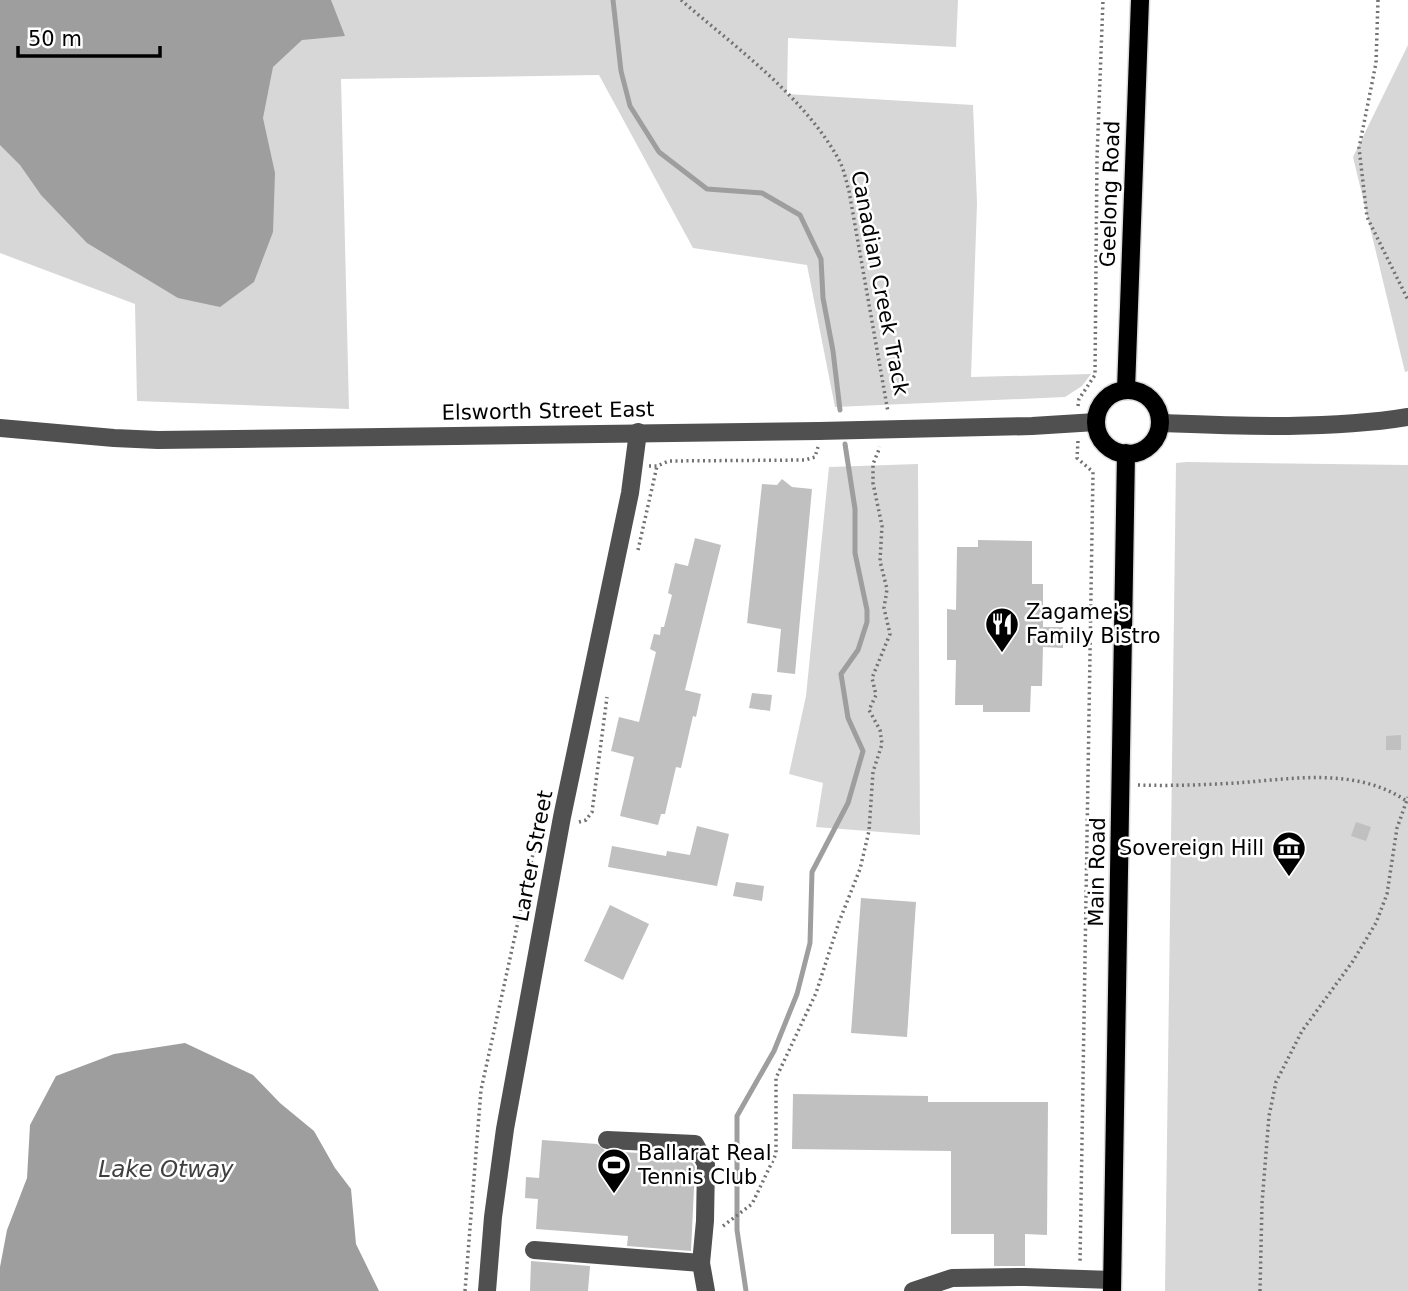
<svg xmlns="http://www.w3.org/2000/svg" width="1408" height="1291" font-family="'DejaVu Sans',sans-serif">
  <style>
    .green { fill: #d7d7d7 }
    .water { fill: #9e9e9e }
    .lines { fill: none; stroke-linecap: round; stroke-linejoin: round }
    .stream { stroke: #9e9e9e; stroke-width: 5 }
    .building { fill: #c0c0c0 }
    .major-casing { stroke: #dbdbdb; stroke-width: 21 }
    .path { stroke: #727272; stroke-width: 3.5; stroke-dasharray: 2 3.5; stroke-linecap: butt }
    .minor { stroke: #505050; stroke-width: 18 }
    .major { stroke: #000; stroke-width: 18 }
    .labels { text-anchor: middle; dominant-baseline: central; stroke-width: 5; stroke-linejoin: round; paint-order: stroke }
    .street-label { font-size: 21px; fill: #000; stroke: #fff }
    .poi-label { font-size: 21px; fill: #000; stroke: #fff; text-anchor: start }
    .water-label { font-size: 23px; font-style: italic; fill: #3f3f3f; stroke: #fff }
  </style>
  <rect width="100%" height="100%" fill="#fff"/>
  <g class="green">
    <path d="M0 0H958L956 47 788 38 787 94 973 105 977 203 971 377 1091 374 1082 386 1065 397 835 407 807 265 693 248 599 75 341 79 349 409 137 401 135 304 0 253Z"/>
    <path d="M1408 45V371L1405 372 1353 157Z"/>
    <path d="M1187 462 1408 465V1291H1165L1176 463Z"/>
    <path d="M918 464 920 835 816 827 823 783 789 774 806 696 829 467Z"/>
  </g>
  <g class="water">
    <path d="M0 0H331L345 36 302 40 273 67 263 118 275 173 273 232 254 282 220 307 178 298 87 243 41 195 20 165 0 145Z"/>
    <path d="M185 1043 253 1075 280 1103 314 1131 335 1168 351 1189 356 1244 379 1291H0V1267L7 1230 27 1178 30 1125 56 1076 114 1054Z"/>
  </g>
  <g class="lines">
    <g class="stream">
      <path d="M613 0 621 71 630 106 659 152 707 189 762 193 800 215 821 259 823 298 833 351 840 410"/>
      <path d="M746 1291 737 1230V1116L774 1051 797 994 810 943 812 872 848 803 863 751 848 718 841 674 858 650 867 622V610L855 553V509L845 444"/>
    </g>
  </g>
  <g class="building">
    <path d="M782 479 792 487 812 489 795 674 777 672 781 629 747 623 762 484 777 485Z"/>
    <path d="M695 538 721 545 685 690 701 694 696 717 693 716 681 768 676 767 665 814H661L658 825 620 816 634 757 611 751 619 717 639 722 656 652 650 649 654 634 660 635 661 627H664L672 595 668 593 675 563 688 566Z"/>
    <path d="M978 540 1032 541V584H1043V627H1063V648L1043 647 1042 686H1031L1030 712H983V705H955L956 660H947V609L956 610 957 547H978Z"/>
    <path d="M752 693 772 695 770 711 749 708Z"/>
    <path d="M1401 735V750H1386V736Z"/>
    <path d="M1356 822 1371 827 1366 841 1351 836Z"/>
    <path d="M697 826 729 834 717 886 608 867 612 846 666 856 667 851 690 855Z"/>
    <path d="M736 882 764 886 762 901 733 896Z"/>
    <path d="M861 898 916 902 907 1037 851 1033Z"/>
    <path d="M610 905 649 924 623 980 584 961Z"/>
    <path d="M793 1094 928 1096V1102H1048L1047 1235 1025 1234V1266H994V1234H951V1151L792 1149Z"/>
    <path d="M542 1140 597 1144 606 1151 639 1153V1159L668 1162 669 1154 688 1155 695 1167 691 1251 627 1246 628 1236 536 1229 538 1199 525 1198 526 1177 539 1178Z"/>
    <path d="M531 1261 590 1266 588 1291H530Z"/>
  </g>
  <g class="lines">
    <g class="major-casing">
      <g id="major">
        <path d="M1126 390 1140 0"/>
        <circle cx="1128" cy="422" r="32"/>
        <path d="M1112 1291 1126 453"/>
      </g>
    </g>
    <g class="path">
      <path d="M681 0C735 47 804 96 839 160 844 169 846 181 849 191L888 412"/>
      <path d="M1378 0 1376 63 1359 148 1367 217 1408 300"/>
      <path d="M1078 406 1079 399 1095 375 1097 158 1103 0"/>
      <path d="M1078 441 1077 458 1093 472 1080 1263"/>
      <path d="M649 466H657L669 461 805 460 815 457 818 447"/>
      <path d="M638 550 657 466"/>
      <path d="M1138 785C1170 786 1203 785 1236 783 1292 779 1355 767 1405 800"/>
      <path d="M579 822 586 820 592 812 607 697"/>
      <path d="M723 1226 752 1204 776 1154V1078L816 993 839 922 860 869 869 831 873 772 882 744 880 730 869 710 876 695 872 678 890 634 884 608 887 589 880 561 882 526 873 483V464L880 447"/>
      <path d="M465 1291 481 1090 533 854 537 846"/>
      <path d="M1260 1291 1262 1203 1269 1116 1276 1082 1302 1031 1353 961 1376 923 1387 894 1397 828 1408 797"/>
    </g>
    <g class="minor">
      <path d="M1160 423C1239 426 1330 430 1408 417"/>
      <path d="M0 428 114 438 158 440 819 431 1032 426 1096 422"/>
      <path d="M607 1140 695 1144 706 1164 705 1221 701 1263"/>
      <path d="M534 1250 701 1263 706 1291"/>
      <path d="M487 1291 493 1217 505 1129 562 817 630 493 638 432"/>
      <path d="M913 1291 952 1278 1025 1277 1112 1280"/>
    </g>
    <use href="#major" class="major"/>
  </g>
  <defs>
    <g id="restaurant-pin" transform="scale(1.75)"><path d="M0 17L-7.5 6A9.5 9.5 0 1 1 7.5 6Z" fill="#000" stroke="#fff"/><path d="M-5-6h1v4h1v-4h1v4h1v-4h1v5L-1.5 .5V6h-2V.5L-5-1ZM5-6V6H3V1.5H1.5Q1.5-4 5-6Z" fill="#fff"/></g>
    <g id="museum-pin" transform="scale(1.75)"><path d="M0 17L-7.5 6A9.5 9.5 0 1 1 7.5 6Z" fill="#000" stroke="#fff"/><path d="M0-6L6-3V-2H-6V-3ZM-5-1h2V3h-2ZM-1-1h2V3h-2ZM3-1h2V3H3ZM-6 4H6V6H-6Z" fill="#fff"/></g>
    <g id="stadium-pin" transform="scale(1.75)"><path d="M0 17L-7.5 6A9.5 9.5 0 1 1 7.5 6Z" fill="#000" stroke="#fff"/><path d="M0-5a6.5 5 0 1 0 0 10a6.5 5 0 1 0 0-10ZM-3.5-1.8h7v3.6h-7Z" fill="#fff"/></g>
  </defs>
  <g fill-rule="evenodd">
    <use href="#restaurant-pin" x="1002" y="624"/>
    <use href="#museum-pin" x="1289" y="848"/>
    <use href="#stadium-pin" x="614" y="1165"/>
  </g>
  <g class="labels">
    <g class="street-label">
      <text transform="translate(1110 194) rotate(-88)">Geelong Road</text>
      <text transform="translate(880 283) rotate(79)">Canadian Creek Track</text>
      <text transform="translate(548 411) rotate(-1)">Elsworth Street East</text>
      <text transform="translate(533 856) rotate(-79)">Larter Street</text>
      <text transform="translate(1097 872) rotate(-89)">Main Road</text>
    </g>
    <g class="poi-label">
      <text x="1026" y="612">Zagame's<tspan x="1026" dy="24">Family Bistro</tspan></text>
      <text x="1264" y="848" text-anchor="end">Sovereign Hill</text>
      <text x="638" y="1153">Ballarat Real<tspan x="638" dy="24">Tennis Club</tspan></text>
    </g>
    <g class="water-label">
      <text x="166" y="1169">Lake Otway</text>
    </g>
  </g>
  <path d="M18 46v10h142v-10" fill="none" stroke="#000000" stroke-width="3.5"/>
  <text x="28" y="46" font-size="21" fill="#000000" stroke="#ffffff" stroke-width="5" paint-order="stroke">50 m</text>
</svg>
